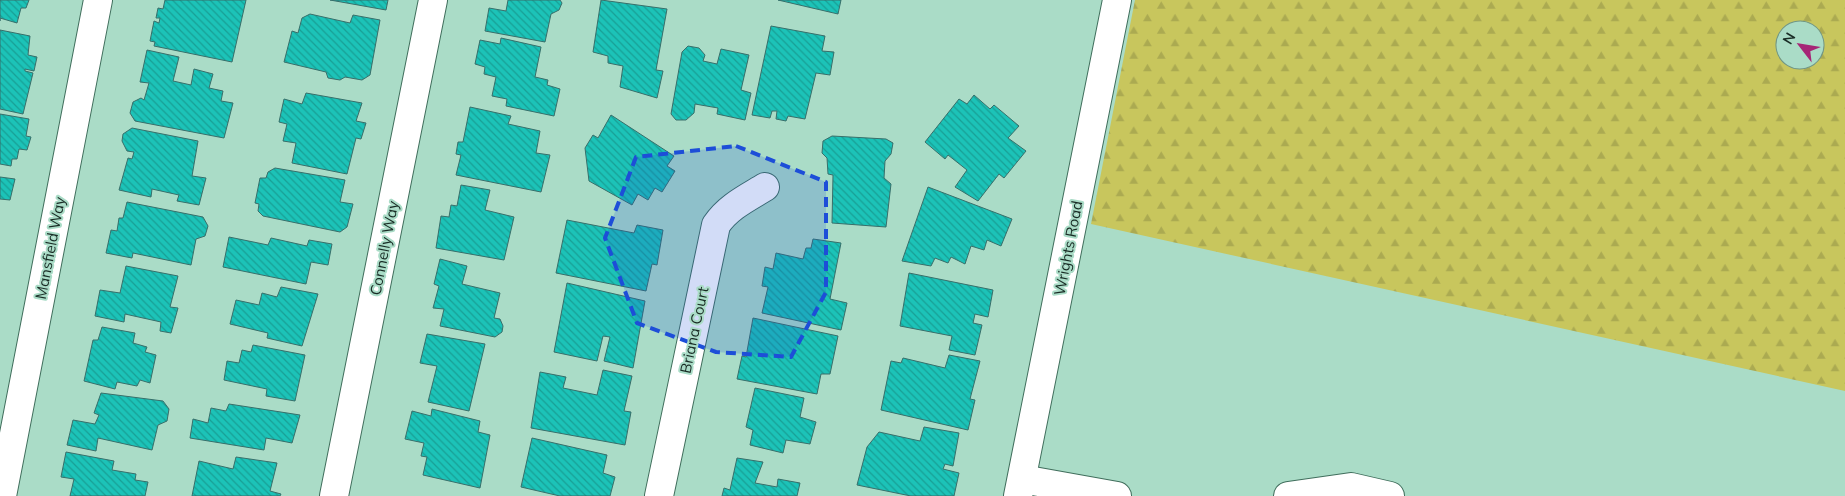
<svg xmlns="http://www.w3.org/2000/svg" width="1845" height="496" font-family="Mulish,sans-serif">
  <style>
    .forest { fill: url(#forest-firs); fill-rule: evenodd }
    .building { fill: url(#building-back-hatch); stroke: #386f6a }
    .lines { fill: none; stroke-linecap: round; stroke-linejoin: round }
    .minor-casing { stroke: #406e5c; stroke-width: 30 }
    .minor { stroke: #fff; stroke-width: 28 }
    .marked { fill: #1d4ed8; fill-opacity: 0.2; stroke: #1d4ed8; stroke-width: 4; stroke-dasharray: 10 6; stroke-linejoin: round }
    .labels { text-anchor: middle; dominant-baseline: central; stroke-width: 4; stroke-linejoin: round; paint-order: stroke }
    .street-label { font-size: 15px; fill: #192c25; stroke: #aadcc7 }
  </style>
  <defs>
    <pattern id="forest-firs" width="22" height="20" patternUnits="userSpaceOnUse" patternTransform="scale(1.25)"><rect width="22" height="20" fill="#c8c65d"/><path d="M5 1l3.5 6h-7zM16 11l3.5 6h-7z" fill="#abaa51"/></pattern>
    <pattern id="building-back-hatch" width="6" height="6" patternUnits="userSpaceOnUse" patternTransform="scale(1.25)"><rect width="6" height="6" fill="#1cc3b8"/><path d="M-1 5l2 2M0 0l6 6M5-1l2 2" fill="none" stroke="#189f95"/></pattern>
  </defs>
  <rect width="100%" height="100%" fill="#aadcc7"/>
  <path class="forest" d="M1135 0H1845V391L1091 224ZM1785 30H1815V60H1785Z"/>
  <g class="building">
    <path d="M0 0H29L26 8H21L17 23 0 18V21Z"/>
    <path d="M165 0H246L232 62 154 46 155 42 150 41 154 21 159 23 160 18H156L158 8 163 9Z"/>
    <path d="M330 0H388L386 10Z"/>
    <path d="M508 0H560L562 3 559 10 551 14 545 42 485 31 489 8 506 11Z"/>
    <path d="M601 0 667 9 656 70 663 71 657 98 620 87 623 66 608 63V56L593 52Z"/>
    <path d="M778 0H841L838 14Z"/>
    <path d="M310 14 350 23 353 15 380 20 370 75 362 80 345 77 340 80 328 78 326 72 284 62 292 31 298 33 302 18Z"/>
    <path d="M771 26 825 36 822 51 834 52 830 75 816 73 805 119 788 116 786 121 776 119 777 111H772L770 118 752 115Z"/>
    <path d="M0 30 30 36 28 55 37 57 34 71 25 69V71L33 73 23 114 0 109Z"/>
    <path d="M501 38 541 47 535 77 548 80 547 85 560 89 554 116 506 106 507 99 492 96 496 77 484 74 485 67 475 64 480 40 500 44Z"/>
    <path d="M688 46 699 48 705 55 703 61 717 64 721 49 749 55 741 90 751 93 745 120 717 114 718 108 695 104 694 113 686 120H676L671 114 682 52Z"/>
    <path d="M147 50 179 57 173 81 191 85 194 69 213 74 209 88 223 91 221 101 233 103 224 138 135 121 130 113 133 102 141 98 144 100 149 83 140 82Z"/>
    <path d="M306 93 362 103 356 121 366 123 361 139 356 138 347 174 292 163 296 143 283 141 287 124 279 122 284 99 302 104Z"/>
    <path d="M974 95 990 109 994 105 1019 126 1008 138 1026 151 1004 178 999 174 978 201 955 187 967 170 948 155 945 159 925 142 959 99 967 104Z"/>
    <path d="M470 107 511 116 508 124 540 131 536 153 550 155 541 192 456 175 461 155 456 154 458 142H463Z"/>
    <path d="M0 114 29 119 26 136 31 137 27 150 19 149 17 159H12L11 166 0 164Z"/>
    <path d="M611 115 674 156 667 166 675 171 662 192 655 188 648 200 638 194 632 205 589 181 585 148 593 135 598 138Z"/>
    <path d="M132 128 198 141 192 176 206 178 199 205 177 201 179 195 152 189 151 197 119 190 128 158 132 159 134 152 127 151 122 141 123 134Z"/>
    <path d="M832 136 886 139 893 143 891 154 885 161 884 178 891 184 886 227 832 223 833 175 828 174 827 158 822 153 823 141Z"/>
    <path d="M275 168 345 180 340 202 353 204 347 227 340 232 263 216 258 211 259 204 255 203 260 178H266L268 172Z"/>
    <path d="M0 177 15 179 10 200 0 199Z"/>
    <path d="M461 185 490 190 485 210 514 217 504 260 436 248 441 216 449 217 451 205 457 206Z"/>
    <path d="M928 187 1012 219 1001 246 987 240 984 250 971 246 965 264 951 257 948 263 935 258 931 266 902 261Z"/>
    <path d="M127 202 203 217 208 226 205 236 196 239 191 265 133 253 132 258 106 253 111 230 117 231 119 218H123Z"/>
    <path d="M567 220 634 233 637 225 663 230 657 265 652 264 646 291 556 273Z"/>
    <path d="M229 237 268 245 271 238 307 246 309 240 332 244 328 265 311 262 306 284 223 267Z"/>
    <path d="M813 239 841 243 830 299 847 303 841 330 762 313 768 287 762 286 765 267 773 269 776 253 803 259 806 248H811Z"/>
    <path d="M440 259 467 266 462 284 500 293 494 318 500 319 503 326 502 332 495 337 440 326 444 309 433 308 439 286 434 284Z"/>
    <path d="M126 266 178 276 170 307 178 308 171 333 160 331 161 322 125 314 124 322 95 316 100 290 120 293Z"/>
    <path d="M909 273 993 290 988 317 975 314 973 323 982 325 975 355 949 350 952 336 900 326Z"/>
    <path d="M567 283 645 301 633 368 604 361 610 337 603 336 597 361 554 352Z"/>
    <path d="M281 287 318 294 302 346 267 338 268 333 230 324 236 300 259 305 262 293 277 297Z"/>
    <path d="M753 318 838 336 830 374H821L817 394 737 379 742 356 746 357Z"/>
    <path d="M102 327 135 333 133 343 147 347 145 352 156 355 150 383 140 380 137 386 117 382 115 389 84 381 93 340H98Z"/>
    <path d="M427 334 485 344 469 411 428 402 437 366 420 363Z"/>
    <path d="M253 345 305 355 295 401 266 396 267 389 224 380 227 361 239 363 242 350 251 352Z"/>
    <path d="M949 355 980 361 970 399 975 400 968 430 881 410 891 361 901 363 903 358 945 368Z"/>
    <path d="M603 370 632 376 624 411 631 412 625 445 531 428 540 372 566 377 563 388 597 395Z"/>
    <path d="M755 388 804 398 800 417 816 422 810 444 786 440 783 453 750 445 753 430 746 427Z"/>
    <path d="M101 393 163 401 169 409 167 421 158 425 152 450 98 438 96 451 67 445 73 420 95 424 99 415 94 413Z"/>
    <path d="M229 404 300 415 292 443 266 438 264 450 190 438 193 419 208 423 211 408 226 411Z"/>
    <path d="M432 409 480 421 478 432 490 435 480 488 423 475 427 457 421 456 424 443 405 439 412 411 431 416Z"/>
    <path d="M924 427 959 433 953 466 945 464 943 469 959 473 954 496H911L857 485 867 447 879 432 920 441Z"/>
    <path d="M532 438 607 455 603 473 615 477 610 496H560L521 487Z"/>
    <path d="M66 452 114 461 112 470 136 474 135 480 148 482 145 496H70L74 479 61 477Z"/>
    <path d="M236 457 277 463 270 491 281 494 280 496H192L199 461 233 469Z"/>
    <path d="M737 458 763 462 755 483 777 487 778 479 800 483 797 496H722L724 488 730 490Z"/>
  </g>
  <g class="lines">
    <g class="minor-casing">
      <g id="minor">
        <path d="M1022 479 1117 496"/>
        <path d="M2 496 98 0"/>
        <path d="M334 496 433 0"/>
        <path d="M659 496 716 225C728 207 747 198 765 187"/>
        <path d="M1018 496 1117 0"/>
        <path d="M1288 496 1351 487 1390 496"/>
      </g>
    </g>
    <use href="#minor" class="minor"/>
  </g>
  <path class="marked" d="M736 146 826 182V292L791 357 716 352 637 323 605 238 636 157Z"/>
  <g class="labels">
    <g class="street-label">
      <text transform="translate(50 248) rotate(-79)">Mansfield Way</text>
      <text transform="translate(384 248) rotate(-79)">Connelly Way</text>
      <text transform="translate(1068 248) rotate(-79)">Wrights Road</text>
      <text transform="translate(694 330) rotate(-78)">Briana Court</text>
    </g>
  </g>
  <g transform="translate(1800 45) rotate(301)"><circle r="24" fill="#aadcc7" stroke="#709686"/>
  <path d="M0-4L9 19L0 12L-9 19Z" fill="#a62676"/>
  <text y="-8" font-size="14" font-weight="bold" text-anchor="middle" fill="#192c25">N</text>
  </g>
</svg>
